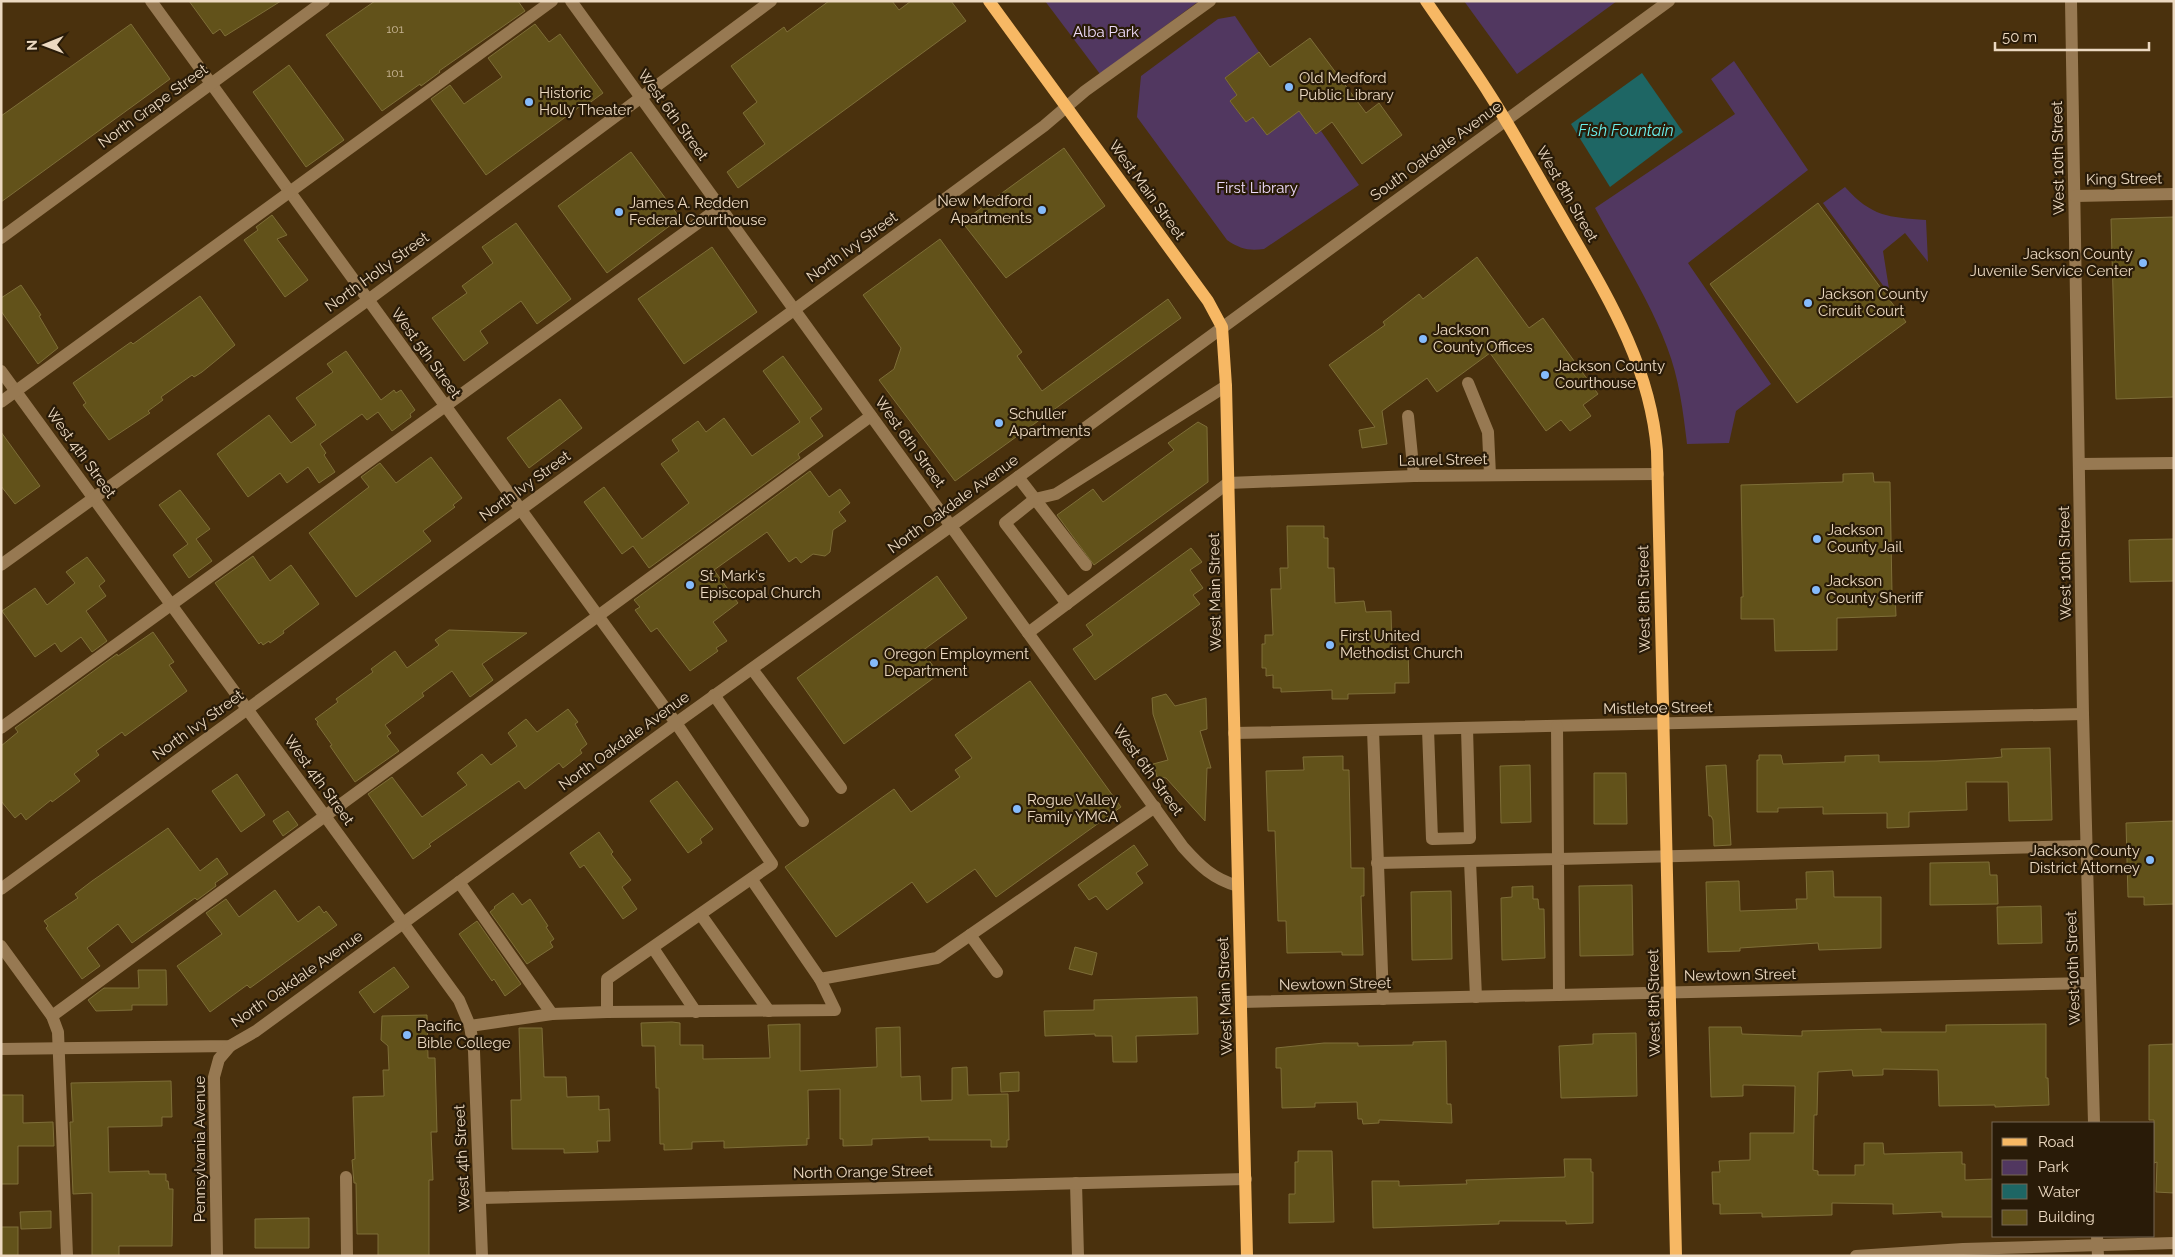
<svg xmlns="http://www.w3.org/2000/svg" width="2175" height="1257" font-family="Raleway,sans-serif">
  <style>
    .green { fill: #513760 }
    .water { fill: #1e6664 }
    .building { fill: #62521a; stroke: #7e6e38 }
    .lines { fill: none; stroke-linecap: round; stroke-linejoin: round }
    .minor { stroke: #977952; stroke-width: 12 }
    .major { stroke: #f7b864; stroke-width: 12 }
    .poi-dot { fill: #85bbfb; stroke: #291b08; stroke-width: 2 }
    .labels { text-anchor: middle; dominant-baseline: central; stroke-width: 4.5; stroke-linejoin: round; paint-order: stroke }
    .number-label { font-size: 12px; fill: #cab797 }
    .park-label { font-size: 15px; fill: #efdcfb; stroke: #291b08 }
    .poi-label { font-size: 15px; fill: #ecd9c1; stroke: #291b08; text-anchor: start }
    .street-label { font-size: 15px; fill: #ecd9c1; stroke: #291b08 }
    .water-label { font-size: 16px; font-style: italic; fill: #6aefeb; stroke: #291b08 }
  </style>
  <rect width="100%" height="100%" fill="#4a310d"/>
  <g class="green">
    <path d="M1045 1H1199L1100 74Z"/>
    <path d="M1464 1H1617L1517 74Z"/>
    <path d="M1235 16 1259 52 1225 78 1237 95 1230 101 1246 122 1253 117 1299 111 1316 134 1321 131 1359 185 1264 249C1249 251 1240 249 1227 240L1137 117 1141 76 1218 19Z"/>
    <path d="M1734 61 1808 170 1688 263 1771 384 1736 411 1729 443 1687 444C1683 411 1679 378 1667 347 1649 299 1620 254 1595 208L1735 114 1711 79Z"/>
    <path d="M1845 187C1872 217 1888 217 1926 220L1928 262 1905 233 1883 251 1890 295 1823 203Z"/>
  </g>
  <path class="water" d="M1642 73 1683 132 1610 187 1571 124Z"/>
  <g class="building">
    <path d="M189 1H281L225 36 220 29 213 34Z"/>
    <path d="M375 1H518L525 11 439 71 440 72 421 86 420 84 382 111 326 35Z"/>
    <path d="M829 1H892L899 10 911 1H951L966 21 738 188 727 172 765 144 743 113 757 102 731 66 784 27 787 32Z"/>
    <path d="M131 24 170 79 1 202V116Z"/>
    <path d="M535 24 549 42 560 34 603 93 584 107 582 105 486 175 431 99 450 85 464 104 502 77 488 58Z"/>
    <path d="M1310 38 1366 113 1379 103 1402 135 1362 164 1332 122 1316 134 1299 111 1267 135 1253 117 1246 122 1230 101 1237 95 1225 78 1259 52 1270 67Z"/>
    <path d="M289 65 344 140 306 167 253 92Z"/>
    <path d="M1064 148 1105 206 1006 278 962 222Z"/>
    <path d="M631 152 680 218 607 273 558 206Z"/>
    <path d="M1818 203 1906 322 1797 403 1710 284Z"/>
    <path d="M272 215 287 235 277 239 308 280 285 297 244 240 258 230 256 227Z"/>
    <path d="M2174 217V397L2116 399 2111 219Z"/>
    <path d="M516 223 571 299 537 324 521 301 480 331 488 343 464 361 432 318 467 293 462 286 493 263 482 247Z"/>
    <path d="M940 239 1022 352 1017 356 1042 391 1168 299 1181 318 955 481 879 380 894 369 901 348 863 295Z"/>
    <path d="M712 247 757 312 684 364 638 299Z"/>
    <path d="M1477 257 1529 328 1543 318 1598 394 1583 405 1591 416 1570 431 1561 420 1546 431 1490 353 1437 392 1427 378 1382 411 1387 444 1362 448 1359 430 1375 427 1329 365 1385 325 1383 322 1419 294 1423 299Z"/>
    <path d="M21 285 41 315 39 316 58 348 38 364 1 311V298Z"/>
    <path d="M200 296 235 345 202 372 194 377 192 375 161 397 163 400 148 411 150 413 109 440 83 405 86 403 73 383 131 342 133 344Z"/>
    <path d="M346 351 381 400 394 390 396 393 401 390 415 410 410 414 411 417 392 431 378 412 367 420 362 414 320 444 326 453 324 455 335 472 319 483 308 467 287 483 280 473 248 497 217 454 269 415 291 443 316 425 296 398 333 372 327 364Z"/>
    <path d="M783 356 822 409 810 418 823 436 798 454 800 458 649 568 633 546 622 554 584 502 604 487 642 539 689 503 661 464 679 451 672 440 698 421 706 432 724 418 752 456 800 422 763 371Z"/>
    <path d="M560 399 582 428 529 468 507 438Z"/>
    <path d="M1198 422 1207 427 1208 482 1094 565 1057 515 1093 489 1103 502 1174 450 1168 443Z"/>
    <path d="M1 432 40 486 15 504 1 486Z"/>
    <path d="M431 457 462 498 453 505 455 507 423 531 431 541 356 597 309 533 369 487 361 477 380 463 396 483Z"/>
    <path d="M810 471 829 497 840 489 850 503 839 512 846 521 833 530 830 552 825 556 813 554 801 563 796 557 789 562 767 532 714 570 738 603 713 622 727 641 716 648 718 651 690 671 657 628 651 632 635 610 640 607 634 600Z"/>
    <path d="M1873 473 1874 482H1890L1892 594H1895L1896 616 1837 618V650L1775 651 1774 619H1741V597H1743L1741 485 1843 482V474Z"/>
    <path d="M180 490 210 529 196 539 212 561 189 578 173 555 188 544 159 505Z"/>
    <path d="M1287 526H1324V538H1328V568H1334L1335 603 1364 601 1366 612 1391 611 1392 652 1408 650 1409 683H1395V693L1348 694V699H1332V690L1281 692V688H1273V675L1266 676V668H1262V644H1265V635H1273L1271 589H1281L1280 568H1288Z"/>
    <path d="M2174 539V581L2130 582 2129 540Z"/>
    <path d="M1191 548 1202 562 1190 570 1203 588 1193 595 1200 604 1095 680 1073 649 1093 635 1086 625Z"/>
    <path d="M253 556 270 581 291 565 319 604 283 631 284 633 270 643 269 641 263 645 261 642 259 644 215 583Z"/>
    <path d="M87 557 105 581 99 586 106 596 86 611 107 641 92 652 81 637 61 652 55 643 35 657 2 611 35 588 47 605 75 583 66 572Z"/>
    <path d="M937 576 967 618 922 651 939 674 844 744 797 678Z"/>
    <path d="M449 630 527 633 482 664 493 680 470 697 452 671 422 693 424 696 385 725 391 733 387 736 399 751 355 782 330 746 332 745 317 724 318 722 315 719 338 702 336 699 373 672 371 669 395 651 407 668 439 645 435 640Z"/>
    <path d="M153 632 174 662 169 665 187 691 125 736 122 732 96 751 99 755 74 774 80 781 52 802 51 800 26 820 21 813 15 818 1 801V746L18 732 15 728 117 654 118 656Z"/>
    <path d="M1030 681 1121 807 996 897 975 869 927 903 912 882 836 937 785 867 894 789 911 812 960 777 955 770 972 758 955 735Z"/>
    <path d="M1166 694 1175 706 1206 698 1207 729 1200 731 1211 768H1207L1205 821 1166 778 1157 777 1153 764 1168 760 1153 714 1152 698Z"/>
    <path d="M568 709 578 722 575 724 587 744 580 750 582 753 563 768 559 763 525 789 519 781 429 844 431 846 413 859 368 794 392 777 422 817 467 785 457 773 482 754 491 765 517 746 508 733 526 719 537 732Z"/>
    <path d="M2050 748 2052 820 2009 821 2008 782H1966L1967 810 1909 812V827L1887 828V813L1823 814V807L1778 808V812H1757V760H1759V755H1781L1783 764 1845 762V756L1879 755V762L1936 761 1993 758 2002 757 2001 749Z"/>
    <path d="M1343 756V770H1349L1351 868H1364V896H1361L1363 955H1342V952L1287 953 1286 921H1278L1275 831H1268L1266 771 1304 770 1303 757Z"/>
    <path d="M1530 765 1531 822 1501 823 1500 766Z"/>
    <path d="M1726 765 1731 845 1714 846 1713 820 1711 816H1709L1706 766Z"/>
    <path d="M1594 773H1626L1627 824H1594Z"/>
    <path d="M237 774 265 815 241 832 212 791Z"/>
    <path d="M677 781 713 829 700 839 702 843 688 853 650 801Z"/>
    <path d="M288 811 298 825 283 836 273 821Z"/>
    <path d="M2174 821V904L2144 905V897H2128L2126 823Z"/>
    <path d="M168 828 200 871 217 858 228 874 215 883 216 886 197 900 195 898 132 943 118 924 87 948 100 966 82 979 46 928 48 926 44 921 78 898 75 894 92 881Z"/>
    <path d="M599 832 613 852 611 854 631 880 622 887 637 909 623 919 584 865 580 868 570 853Z"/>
    <path d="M1134 845 1148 865 1136 873 1143 883 1107 910 1096 896 1089 900 1078 885Z"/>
    <path d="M1989 862 1990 875H1997L1998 904 1930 905V863Z"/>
    <path d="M1833 871 1834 897H1881V948L1819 950 1818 943 1740 948V951L1708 952 1706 882 1739 881 1740 911 1797 909 1796 899H1807L1806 872Z"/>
    <path d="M1632 885 1633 955 1580 956 1579 886Z"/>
    <path d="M1533 886V899H1538L1539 909H1544L1545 958 1502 960 1501 898 1512 897V887Z"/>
    <path d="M275 890 298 922 319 906 324 913 326 911 337 925 250 988 247 985 210 1012 177 966 222 934 206 913 226 899 239 917Z"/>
    <path d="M1451 891 1452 959 1412 960 1411 892Z"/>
    <path d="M513 893 522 905 530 899 548 926 546 927 554 939 550 942 553 947 527 964 490 912 495 908 494 907Z"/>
    <path d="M2041 906 2042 943 1998 944 1997 907Z"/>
    <path d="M477 921 521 984 505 996 494 979 492 981 459 934Z"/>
    <path d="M1075 947 1097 953 1092 975 1069 969Z"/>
    <path d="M394 967 409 987 374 1013 359 992Z"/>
    <path d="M138 970H166L167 1005H132V1010L96 1011 88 1000 104 988H139Z"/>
    <path d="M1197 997 1198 1034 1136 1036 1137 1062H1113L1112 1036H1095V1034L1045 1036 1044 1011 1094 1010V1000Z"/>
    <path d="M427 1015 428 1058H435L437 1132H431L433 1180H429V1256H378V1234H357L356 1183H354L352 1160 355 1159 353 1097 384 1096 383 1070H389L388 1046 381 1040 382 1016Z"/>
    <path d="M672 1022 680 1023V1045H703V1059L770 1058 768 1025 800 1024V1071L877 1067 876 1028 900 1027 901 1077 920 1076 921 1101 952 1100V1068L967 1067 968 1095 1008 1094 1009 1140H1007V1147H991V1140H929V1137L872 1139V1145L843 1146V1139H840V1089L808 1090 809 1139 807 1138V1145L724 1148V1141L692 1142V1149L664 1150V1144H660L659 1088H656L655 1046H642L641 1023Z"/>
    <path d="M2046 1024V1078H2048L2049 1105 1995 1107V1105L1939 1106 1938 1070 1883 1069V1075L1853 1076 1852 1070 1818 1072 1817 1115H1814L1813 1170 1818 1171V1175H1855V1165H1864V1143H1883L1884 1154 1962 1152V1164H1965V1180L1994 1179V1217H1942V1212L1893 1214V1204L1832 1203V1215L1762 1217V1213L1720 1214V1204H1713L1712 1172H1720L1719 1161 1750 1160V1133H1794L1795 1086 1743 1085V1096L1711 1097 1709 1027H1741L1742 1034 1802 1036V1031L1881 1029V1032H1946V1025Z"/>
    <path d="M519 1028H542L544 1077H566L567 1097 599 1096V1110L609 1109 610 1141H597L598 1152 564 1153V1149H512L511 1100H521Z"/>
    <path d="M1636 1033 1637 1096 1561 1098 1559 1046 1593 1044V1034Z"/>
    <path d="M1446 1041 1447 1104H1451L1452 1123 1379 1120V1123L1363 1124 1362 1119H1358L1357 1102 1315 1103V1107L1282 1108 1281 1068H1276V1048L1324 1043H1358V1046L1413 1045V1042Z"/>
    <path d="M2174 1044V1193L2156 1192 2157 1162 2154 1163V1120H2149V1045Z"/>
    <path d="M1019 1072V1091L1001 1092 1000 1073Z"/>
    <path d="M171 1081 172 1117H162V1126L108 1127 109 1172 149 1171V1174H166V1181H168L169 1189H173L172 1246H119V1256H92V1193L73 1194 70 1122H73L71 1083Z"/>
    <path d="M1 1095H23V1123L53 1122 54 1146H18V1184H1Z"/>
    <path d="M1298 1151H1332L1334 1222 1289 1223V1194H1295V1162H1298Z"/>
    <path d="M1564 1159H1591V1172H1593V1223L1566 1224V1221H1499V1224L1373 1228 1372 1181H1399V1186L1467 1184 1466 1180 1565 1177Z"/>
    <path d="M51 1211V1228L21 1229 20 1212Z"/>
    <path d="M309 1218V1248H255V1219Z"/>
    <rect x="1" y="1227" width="17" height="29"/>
  </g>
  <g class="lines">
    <g class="minor">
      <path d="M151 1 676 723 772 864 607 979V1012"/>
      <path d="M571 1 1183 847C1200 866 1213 879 1238 886"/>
      <path d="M2071 1 2083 714 2094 1123"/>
      <path d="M2075 196 2174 194"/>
      <path d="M1 238 324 1"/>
      <path d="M1 371 459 1000 470 1026 474 1051 482 1256"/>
      <path d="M1468 383 1488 432 1490 475"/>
      <path d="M1 402 552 1"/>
      <path d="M1408 416 1414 476"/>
      <path d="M2080 464 2174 463"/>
      <path d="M1018 477 1086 565"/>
      <path d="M1 565 368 300 771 1"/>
      <path d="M1067 604 1005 523 1035 499 1056 494 1226 386"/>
      <path d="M1028 633 1228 483 1414 476 1658 474"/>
      <path d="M752 669 841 788"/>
      <path d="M714 695 803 821"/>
      <path d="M1 728 720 207"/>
      <path d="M1428 729 1432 839 1470 838 1467 728"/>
      <path d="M1373 730 1383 999"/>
      <path d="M1234 733 2083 714"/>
      <path d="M1470 861 1476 997"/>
      <path d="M1377 863 1558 859 1557 726"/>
      <path d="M752 880 820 979 937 958 1155 807"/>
      <path d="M459 882 552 1014"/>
      <path d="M1 889 794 310 1044 126 1085 91 1210 1"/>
      <path d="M701 915 769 1011"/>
      <path d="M970 935 997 972"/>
      <path d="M1 946 52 1016 58 1032 67 1256"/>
      <path d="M653 948 696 1012"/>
      <path d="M1559 995 1558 859 2086 846"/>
      <path d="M1241 1002 2089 983"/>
      <path d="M52 1016 871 416"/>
      <path d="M470 1026 552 1014 607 1012 835 1010 820 979"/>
      <path d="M1 1049 230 1046 256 1031 676 723 951 526 1669 1"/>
      <path d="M346 1177 347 1256"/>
      <path d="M1076 1183 1078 1256"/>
      <path d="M481 1198 1246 1179"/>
      <path d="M2097 1236 2098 1256"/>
      <path d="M217 1256 214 1077 219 1059 230 1046"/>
      <path d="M1856 1256 1963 1249 2174 1243"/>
    </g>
    <g class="major">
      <path d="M989 1 1208 301 1222 327 1226 386 1247 1256"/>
      <path d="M1426 1C1447 32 1470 63 1490 95 1515 134 1537 175 1561 216 1604 291 1650 362 1657 451L1676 1256"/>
    </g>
  </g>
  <g class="poi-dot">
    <circle cx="1289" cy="87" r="5"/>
    <circle cx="529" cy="102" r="5"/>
    <circle cx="1042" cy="210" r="5"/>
    <circle cx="619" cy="212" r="5"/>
    <circle cx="2143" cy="263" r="5"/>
    <circle cx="1808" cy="303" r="5"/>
    <circle cx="1423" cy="339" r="5"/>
    <circle cx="1545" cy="375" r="5"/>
    <circle cx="999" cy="423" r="5"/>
    <circle cx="1817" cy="539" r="5"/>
    <circle cx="690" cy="585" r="5"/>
    <circle cx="1816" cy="590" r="5"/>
    <circle cx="1330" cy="645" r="5"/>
    <circle cx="874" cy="663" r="5"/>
    <circle cx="1017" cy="809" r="5"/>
    <circle cx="2150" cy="860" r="5"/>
    <circle cx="407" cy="1035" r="5"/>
  </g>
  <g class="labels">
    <g class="number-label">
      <text x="395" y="29">101</text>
      <text x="395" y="73">101</text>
    </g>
    <g class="park-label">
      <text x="1106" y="32">Alba Park</text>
      <text x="1257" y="188">First Library</text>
    </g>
    <g class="poi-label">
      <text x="1299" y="78">Old Medford<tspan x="1299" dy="17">Public Library</tspan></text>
      <text x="539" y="93">Historic<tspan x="539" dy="17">Holly Theater</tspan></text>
      <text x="1032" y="201" text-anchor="end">New Medford<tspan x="1032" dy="17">Apartments</tspan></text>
      <text x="629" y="203">James A. Redden<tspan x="629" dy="17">Federal Courthouse</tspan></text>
      <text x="2133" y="254" text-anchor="end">Jackson County<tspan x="2133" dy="17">Juvenile Service Center</tspan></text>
      <text x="1818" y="294">Jackson County<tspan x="1818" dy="17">Circuit Court</tspan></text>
      <text x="1433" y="330">Jackson<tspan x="1433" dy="17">County Offices</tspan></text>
      <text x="1555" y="366">Jackson County<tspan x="1555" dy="17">Courthouse</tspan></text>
      <text x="1009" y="414">Schuller<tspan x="1009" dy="17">Apartments</tspan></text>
      <text x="1827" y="530">Jackson<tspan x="1827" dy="17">County Jail</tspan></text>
      <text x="700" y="576">St. Mark's<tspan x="700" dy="17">Episcopal Church</tspan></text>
      <text x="1826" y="581">Jackson<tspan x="1826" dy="17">County Sheriff</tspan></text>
      <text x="1340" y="636">First United<tspan x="1340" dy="17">Methodist Church</tspan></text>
      <text x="884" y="654">Oregon Employment<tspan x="884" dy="17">Department</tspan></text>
      <text x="1027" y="800">Rogue Valley<tspan x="1027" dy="17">Family YMCA</tspan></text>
      <text x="2140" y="851" text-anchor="end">Jackson County<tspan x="2140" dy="17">District Attorney</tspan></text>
      <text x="417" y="1026">Pacific<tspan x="417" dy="17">Bible College</tspan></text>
    </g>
    <g class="street-label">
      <text transform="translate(153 106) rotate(-36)">North Grape Street</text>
      <text transform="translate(673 115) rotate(54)">West 6th Street</text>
      <text transform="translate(1436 151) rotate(-36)">South Oakdale Avenue</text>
      <text transform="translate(2058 158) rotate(-91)">West 10th Street</text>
      <text transform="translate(2124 179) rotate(-1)">King Street</text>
      <text transform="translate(1147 190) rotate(54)">West Main Street</text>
      <text transform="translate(1567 194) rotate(60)">West 8th Street</text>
      <text transform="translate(852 247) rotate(-36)">North Ivy Street</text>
      <text transform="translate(377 272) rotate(-36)">North Holly Street</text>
      <text transform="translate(426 353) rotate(54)">West 5th Street</text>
      <text transform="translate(910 442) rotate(54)">West 6th Street</text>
      <text transform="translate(81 453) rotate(54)">West 4th Street</text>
      <text transform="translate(1443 460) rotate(-1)">Laurel Street</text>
      <text transform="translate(525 486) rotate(-36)">North Ivy Street</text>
      <text transform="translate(953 504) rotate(-36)">North Oakdale Avenue</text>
      <text transform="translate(2065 563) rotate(-91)">West 10th Street</text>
      <text transform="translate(1215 592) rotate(-91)">West Main Street</text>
      <text transform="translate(1644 599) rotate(-91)">West 8th Street</text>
      <text transform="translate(1658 708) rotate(-1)">Mistletoe Street</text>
      <text transform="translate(198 725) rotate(-36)">North Ivy Street</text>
      <text transform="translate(624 741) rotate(-36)">North Oakdale Avenue</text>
      <text transform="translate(1148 770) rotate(54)">West 6th Street</text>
      <text transform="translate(319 780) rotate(54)">West 4th Street</text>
      <text transform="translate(2073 968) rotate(-92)">West 10th Street</text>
      <text transform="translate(1740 975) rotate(-1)">Newtown Street</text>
      <text transform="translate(297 979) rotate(-35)">North Oakdale Avenue</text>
      <text transform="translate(1335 984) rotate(-1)">Newtown Street</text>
      <text transform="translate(1225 996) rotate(-92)">West Main Street</text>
      <text transform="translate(1654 1003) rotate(-91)">West 8th Street</text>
      <text transform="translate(200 1149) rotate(-90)">Pennsylvania Avenue</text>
      <text transform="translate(462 1158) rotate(-93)">West 4th Street</text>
      <text transform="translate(863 1172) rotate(-1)">North Orange Street</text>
    </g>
    <g class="water-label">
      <text x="1626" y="130">Fish Fountain</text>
    </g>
  </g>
  <rect width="2175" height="1257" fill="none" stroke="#ecd9c1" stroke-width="5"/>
  <rect x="1992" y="1122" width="162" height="115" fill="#291b08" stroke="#776752"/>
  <rect x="2002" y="1138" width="25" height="8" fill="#f7b864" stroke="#776752"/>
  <text x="2038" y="1147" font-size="15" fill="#ecd9c1">Road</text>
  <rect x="2002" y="1160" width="25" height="15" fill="#513760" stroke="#776752"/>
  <text x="2038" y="1172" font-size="15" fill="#ecd9c1">Park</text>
  <rect x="2002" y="1184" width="25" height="15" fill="#1e6664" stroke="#776752"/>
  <text x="2038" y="1197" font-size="15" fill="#ecd9c1">Water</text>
  <rect x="2002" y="1210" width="25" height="15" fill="#62521a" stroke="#776752"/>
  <text x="2038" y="1222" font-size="15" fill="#ecd9c1">Building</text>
  <g transform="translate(45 45) rotate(269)" stroke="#291b08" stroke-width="4" paint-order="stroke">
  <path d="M0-4L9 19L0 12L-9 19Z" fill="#ecd9c1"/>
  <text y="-8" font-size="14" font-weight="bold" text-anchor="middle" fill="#ecd9c1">N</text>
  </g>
  <path d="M1995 42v8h154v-8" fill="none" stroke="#ecd9c1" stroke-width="2.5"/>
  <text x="2002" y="42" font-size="15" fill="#ecd9c1" stroke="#291b08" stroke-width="4" paint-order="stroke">50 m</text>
</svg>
